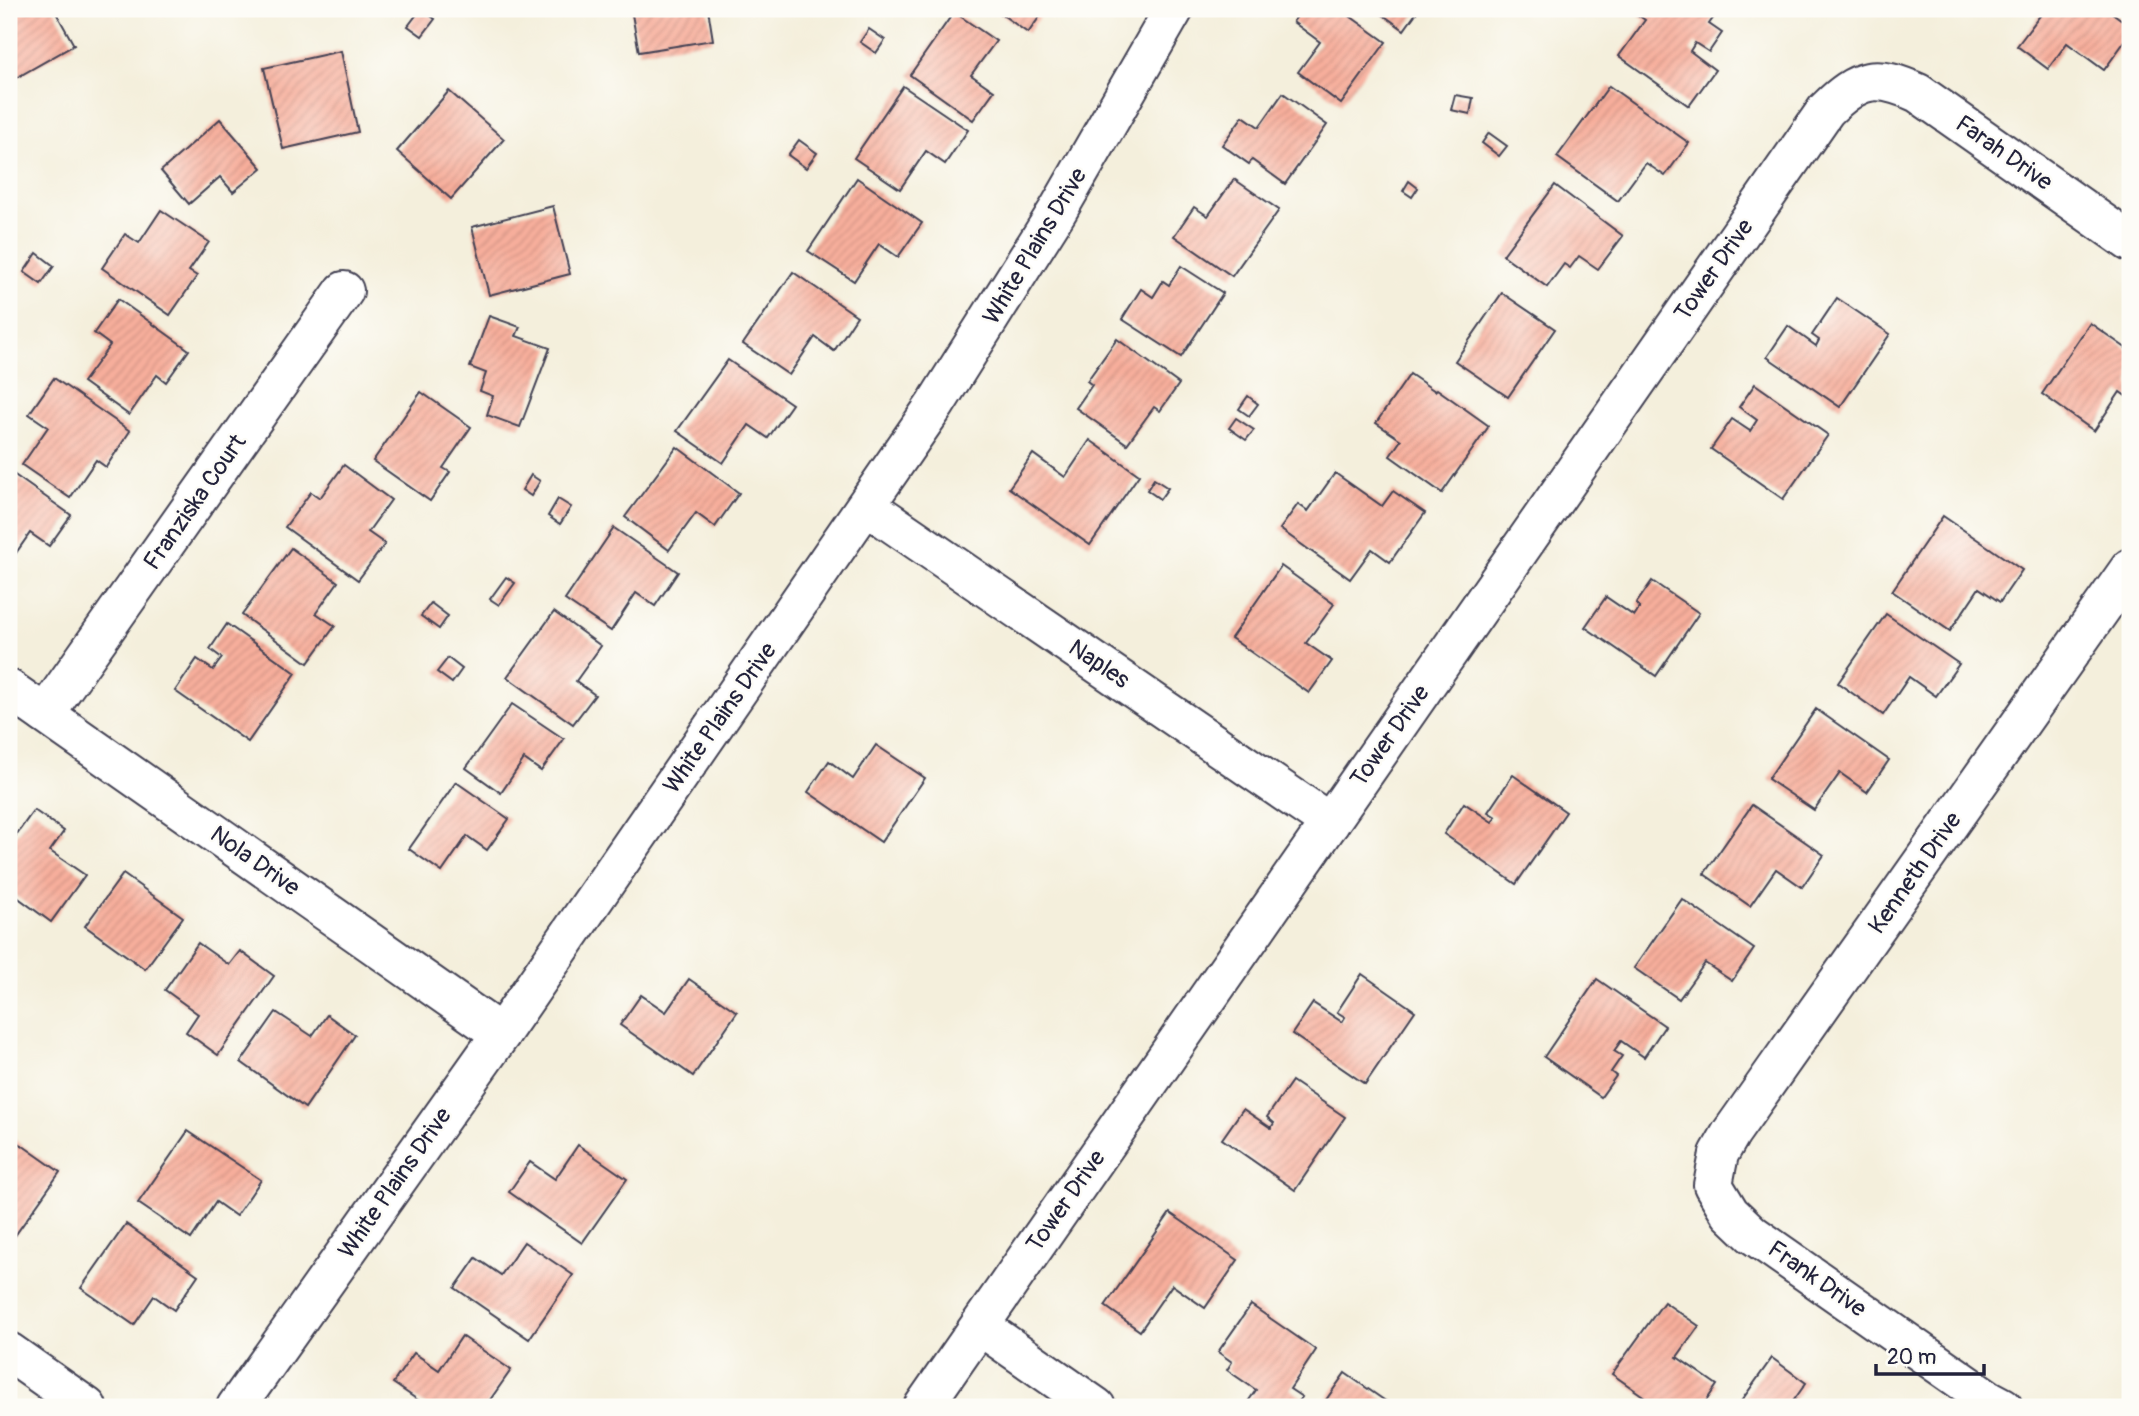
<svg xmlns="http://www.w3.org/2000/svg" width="2139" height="1416" font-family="Pangolin,sans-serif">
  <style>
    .building { fill: url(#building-hatch) }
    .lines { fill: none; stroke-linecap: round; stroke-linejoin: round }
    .minor-casing { stroke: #424153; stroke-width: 42 }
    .minor { stroke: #fff; stroke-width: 38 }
    .labels { text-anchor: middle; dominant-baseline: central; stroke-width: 5; stroke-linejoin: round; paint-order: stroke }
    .street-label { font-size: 24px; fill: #22223b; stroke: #fdfcf7 }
  </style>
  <defs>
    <pattern id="building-hatch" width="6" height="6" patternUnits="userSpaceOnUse" patternTransform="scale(1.75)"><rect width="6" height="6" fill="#f7ae9b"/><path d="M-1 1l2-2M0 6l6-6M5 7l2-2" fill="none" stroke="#d39586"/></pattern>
  </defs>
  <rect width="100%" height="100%" fill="#fdfcf7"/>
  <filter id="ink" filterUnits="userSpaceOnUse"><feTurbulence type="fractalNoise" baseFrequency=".0143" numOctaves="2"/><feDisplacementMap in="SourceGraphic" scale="14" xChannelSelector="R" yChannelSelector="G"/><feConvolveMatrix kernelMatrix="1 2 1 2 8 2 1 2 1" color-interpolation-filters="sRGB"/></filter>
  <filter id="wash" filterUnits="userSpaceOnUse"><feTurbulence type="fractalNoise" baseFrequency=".00686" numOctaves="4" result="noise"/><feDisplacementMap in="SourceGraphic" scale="28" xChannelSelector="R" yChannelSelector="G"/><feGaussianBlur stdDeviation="1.57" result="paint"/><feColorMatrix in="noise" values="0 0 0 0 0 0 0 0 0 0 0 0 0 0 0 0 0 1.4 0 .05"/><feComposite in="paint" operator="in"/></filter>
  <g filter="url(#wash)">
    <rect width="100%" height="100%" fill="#f4efdc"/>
    <g id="blocks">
      <g class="building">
        <path d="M9 9H54L74 45 9 82Z"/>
        <path d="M421 9 435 19 422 36 408 26Z"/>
        <path d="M631 9H708L713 40 639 52Z"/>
        <path d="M994 9H1045L1028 33Z"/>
        <path d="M1302 9H1340L1386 42 1341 104 1298 72 1320 42 1293 22Z"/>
        <path d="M1375 9H1419L1404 30Z"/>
        <path d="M1643 9H1709L1716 14 1709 24 1722 33 1709 52 1695 43 1690 51 1715 70 1689 106 1619 56 1645 20 1638 15Z"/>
        <path d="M2045 9H2107L2130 26V34L2104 70 2067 43 2048 69 2017 46Z"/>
        <path d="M954 12 996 41 971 75 994 91 973 120 910 75Z"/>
        <path d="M869 29 885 40 876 53 860 42Z"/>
        <path d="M341 51 358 132 283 149 264 68Z"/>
        <path d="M903 86 968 130 945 164 926 151 900 189 854 158Z"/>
        <path d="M1609 86 1689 143 1665 176 1646 163 1618 201 1557 157Z"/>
        <path d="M449 91 504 139 451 199 397 151Z"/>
        <path d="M1283 93 1327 125 1285 184 1252 160 1249 164 1222 145 1243 116 1259 127Z"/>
        <path d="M1455 95 1473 98 1470 114 1451 110Z"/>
        <path d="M220 119 262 168 233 192 220 177 189 204 161 171Z"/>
        <path d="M1489 133 1507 146 1499 156 1482 143Z"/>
        <path d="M799 140 817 153 806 168 788 155Z"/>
        <path d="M857 178 922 223 898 257 879 244 854 281 808 251Z"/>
        <path d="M1234 179 1279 210 1232 276 1174 236 1194 207 1208 216Z"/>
        <path d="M1409 181 1418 188 1412 197 1403 191Z"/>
        <path d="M1555 185 1623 236 1598 269 1579 256 1570 268 1564 264 1547 287 1503 255Z"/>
        <path d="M553 206 570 274 489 295 472 227Z"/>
        <path d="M161 210 209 242 189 271 197 276 170 315 102 268 125 234 139 243Z"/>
        <path d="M37 253 54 266 41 284 24 272Z"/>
        <path d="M1181 266 1223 293 1181 357 1122 319 1141 289 1153 297 1163 281 1169 285Z"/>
        <path d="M793 272 857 316 834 351 815 337 789 375 743 344Z"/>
        <path d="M1502 293 1555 329 1508 397 1455 361Z"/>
        <path d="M1837 298 1890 334 1840 407 1767 357 1788 326 1816 346 1819 340 1812 335Z"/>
        <path d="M118 299 189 350 166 382 157 375 129 415 83 382 110 345 94 333Z"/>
        <path d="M489 316 520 327 516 336 550 348 520 427 487 415 493 396 480 391 486 373 470 367Z"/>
        <path d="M2090 323 2130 351V399L2120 392 2094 431 2042 394Z"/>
        <path d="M1117 339 1179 384 1160 411 1154 407 1127 444 1076 408 1092 385 1087 381Z"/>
        <path d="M728 360 792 404 768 438 749 425 723 463 677 431Z"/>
        <path d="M1410 374 1435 391 1437 389 1489 426 1442 493 1390 456 1401 440 1376 423Z"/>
        <path d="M54 378 130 431 106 467 96 460 70 498 22 465 48 427 29 414Z"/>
        <path d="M1755 384 1828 435 1783 499 1711 449 1732 419 1750 431 1757 420 1739 407Z"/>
        <path d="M421 392 471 427 443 468 450 472 430 501 373 461Z"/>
        <path d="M1248 396 1258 404 1249 416 1239 409Z"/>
        <path d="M1236 418 1254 430 1246 440 1229 428Z"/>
        <path d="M1090 440 1139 475 1090 545 1009 488 1033 454 1065 477Z"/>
        <path d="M677 447 739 493 715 527 696 513 669 550 625 517Z"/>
        <path d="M344 465 391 500 368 532 385 544 358 580 285 527 311 492 320 498Z"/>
        <path d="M9 471 71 515 49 546 30 533 9 563Z"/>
        <path d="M1335 473 1382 506 1393 491 1425 513 1390 562 1372 549 1350 579 1280 529 1298 504 1308 511Z"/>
        <path d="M531 475 540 481 531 496 522 490Z"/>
        <path d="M1154 479 1168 488 1160 499 1147 490Z"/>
        <path d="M558 499 571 507 560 524 548 516Z"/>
        <path d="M1943 516 2022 570 2000 602 1979 588 1950 631 1892 591Z"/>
        <path d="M614 528 678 572 655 606 636 593 611 631 565 600Z"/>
        <path d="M291 548 338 582 316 613 335 626 308 663 242 615Z"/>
        <path d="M1281 566 1334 604 1306 643 1332 661 1309 693 1231 638Z"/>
        <path d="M506 577 515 583 499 605 490 599Z"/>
        <path d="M1652 581 1699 613 1656 676 1585 627 1606 597 1634 616 1640 607 1636 604Z"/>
        <path d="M431 603 448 616 439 629 421 616Z"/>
        <path d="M554 612 601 646 576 681 595 695 573 724 507 677Z"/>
        <path d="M1886 614 1959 664 1936 696 1909 677 1883 715 1838 683Z"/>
        <path d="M227 624 296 673 248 742 175 691 197 659 213 670 222 658 210 649Z"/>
        <path d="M448 658 462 669 452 683 437 672Z"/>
        <path d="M512 704 564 739 541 771 524 759 501 793 466 768Z"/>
        <path d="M1816 709 1889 760 1867 792 1840 773 1814 810 1768 779Z"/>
        <path d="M876 745 925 778 881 842 808 792 829 761 853 779Z"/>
        <path d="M1513 775 1566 812 1516 884 1444 834 1464 803 1492 822 1496 817 1488 812Z"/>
        <path d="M456 782 509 819 487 850 467 836 442 872 409 849Z"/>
        <path d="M1752 805 1824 855 1802 887 1776 869 1750 906 1704 874Z"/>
        <path d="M34 810 64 831 50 851 85 875 51 922 9 891V845Z"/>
        <path d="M123 874 183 917 145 969 85 926Z"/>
        <path d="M1682 899 1754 949 1732 981 1705 963 1679 999 1634 968Z"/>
        <path d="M198 943 229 965 240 951 274 976 218 1055 186 1032 198 1014 165 990Z"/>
        <path d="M1362 974 1415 1011 1365 1084 1292 1034 1313 1003 1342 1022 1345 1017 1337 1012Z"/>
        <path d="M689 979 737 1012 693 1076 620 1025 641 995 666 1012Z"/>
        <path d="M1597 979 1665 1026 1644 1057 1621 1041 1614 1051 1622 1056 1611 1072 1616 1076 1601 1097 1544 1057Z"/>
        <path d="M276 1012 312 1036 327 1015 355 1035 305 1108 241 1062Z"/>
        <path d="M1292 1081 1345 1117 1295 1190 1222 1139 1243 1109 1271 1128 1274 1123 1267 1117Z"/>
        <path d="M188 1131 261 1180 236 1216 216 1202 191 1239 138 1203Z"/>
        <path d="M9 1136 60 1172 9 1244Z"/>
        <path d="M578 1145 627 1179 582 1243 509 1192 530 1162 555 1179Z"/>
        <path d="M1170 1213 1238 1260 1205 1308 1172 1285 1140 1331 1105 1306Z"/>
        <path d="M126 1224 198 1275 174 1310 154 1296 134 1325 81 1288Z"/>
        <path d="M524 1242 573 1275 529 1339 455 1288 476 1258 501 1275Z"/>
        <path d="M1664 1302 1699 1326 1677 1357 1717 1385 1702 1407H1659L1612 1374Z"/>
        <path d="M1251 1305 1316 1350 1290 1389 1302 1397 1295 1407 1245 1406 1256 1390 1227 1370 1232 1362 1218 1352Z"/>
        <path d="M462 1336 511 1370 485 1407H428L393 1383 414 1353 439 1370Z"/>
        <path d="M1772 1358 1806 1383 1789 1407H1737Z"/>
        <path d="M1345 1373 1394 1407H1321Z"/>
      </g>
    </g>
  </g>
  <g filter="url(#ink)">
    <use href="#blocks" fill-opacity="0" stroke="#424153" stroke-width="2"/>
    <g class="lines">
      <g class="minor-casing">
        <g id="minor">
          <path d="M867 506 1330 823"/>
          <path d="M9 689 501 1034"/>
          <path d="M45 714 344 291"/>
          <path d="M980 1326 1096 1407"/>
          <path d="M9 1352 87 1407"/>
          <path d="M236 1407 501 1034 935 405 1058 210 1174 9"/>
          <path d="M923 1407 1826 110C1859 77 1876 74 1918 93L2130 242"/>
          <path d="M2003 1407 1988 1399 1752 1234 1730 1213 1713 1185 1719 1154 1731 1133 2130 568"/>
        </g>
      </g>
      <use href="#minor" class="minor"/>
    </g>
  </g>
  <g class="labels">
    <g class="street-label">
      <text transform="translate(2004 153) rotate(35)">Farah Drive</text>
      <text transform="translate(1035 246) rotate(-59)">White Plains Drive</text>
      <text transform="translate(1714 270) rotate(-55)">Tower Drive</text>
      <text transform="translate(195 502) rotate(-55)">Franziska Court</text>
      <text transform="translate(1099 664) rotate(34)">Naples</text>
      <text transform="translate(720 718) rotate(-55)">White Plains Drive</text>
      <text transform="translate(1390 736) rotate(-55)">Tower Drive</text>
      <text transform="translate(255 861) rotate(35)">Nola Drive</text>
      <text transform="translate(1915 873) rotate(-55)">Kenneth Drive</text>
      <text transform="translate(395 1183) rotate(-55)">White Plains Drive</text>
      <text transform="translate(1066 1201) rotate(-55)">Tower Drive</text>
      <text transform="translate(1817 1279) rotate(35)">Frank Drive</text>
    </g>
  </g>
  <rect width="2139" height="1416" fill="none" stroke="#fdfcf7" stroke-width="35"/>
  <path d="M1876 1364v10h108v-10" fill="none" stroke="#22223b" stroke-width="3.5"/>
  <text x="1887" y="1364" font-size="21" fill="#22223b" stroke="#fdfcf7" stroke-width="5" paint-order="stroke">20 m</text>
</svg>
